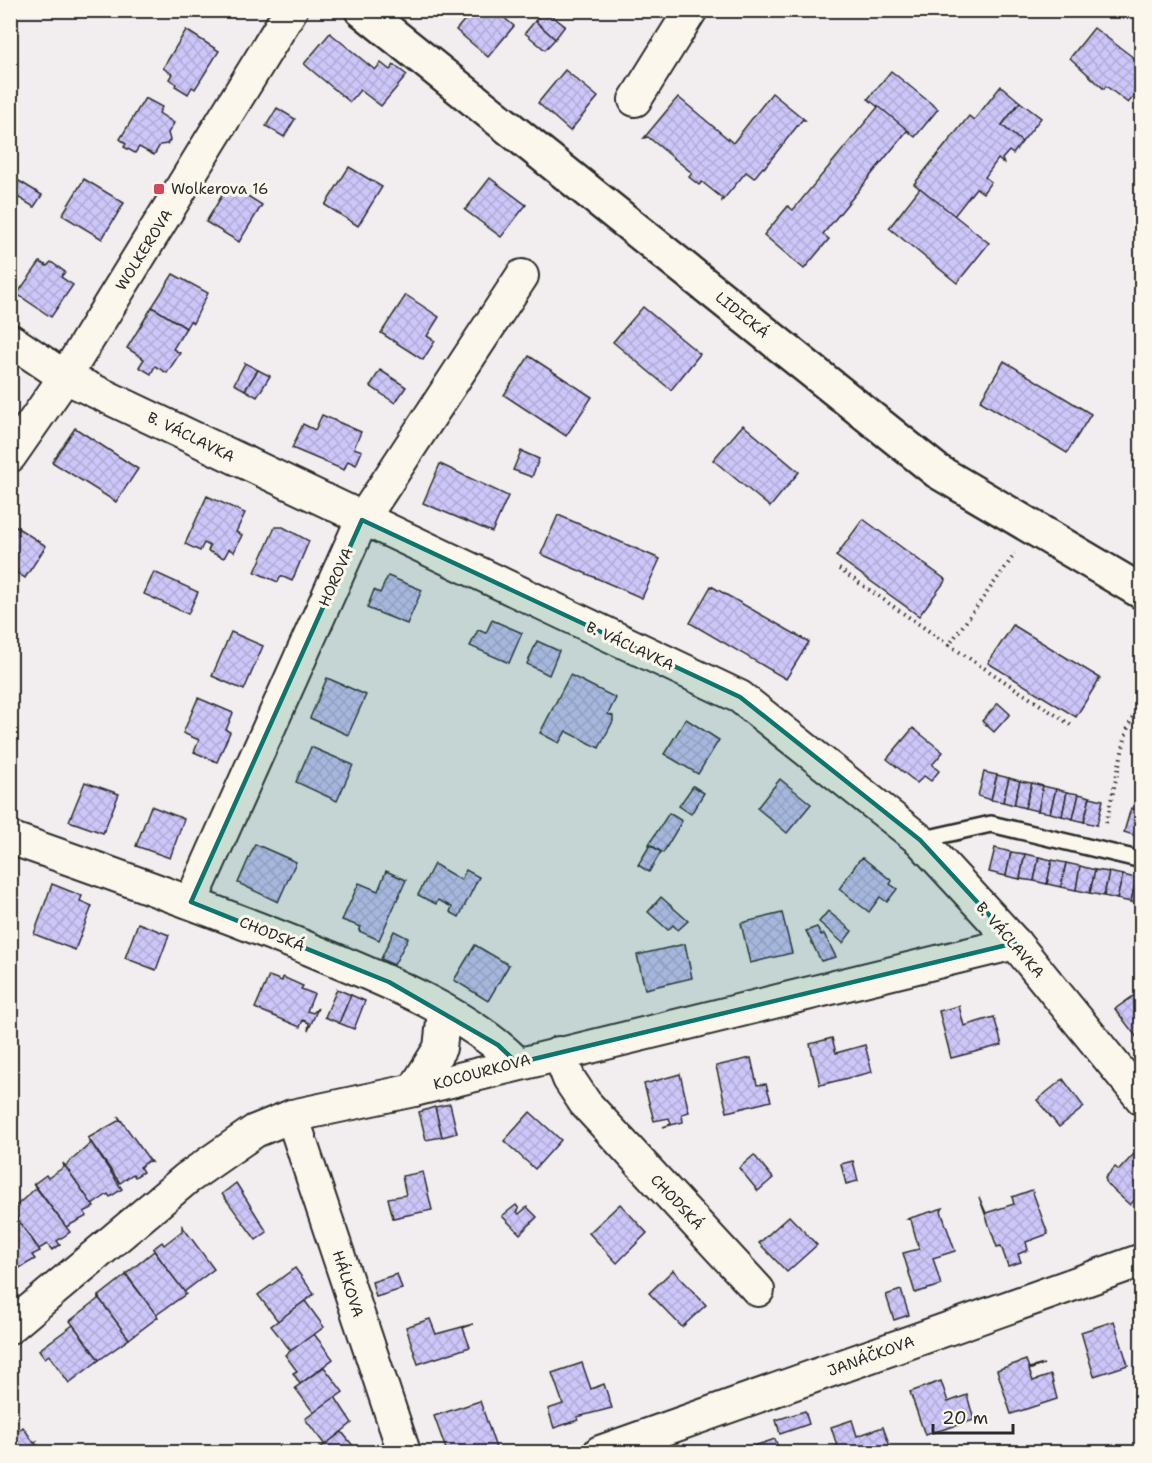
<svg xmlns="http://www.w3.org/2000/svg" width="1152" height="1463" font-family="'Shantell Sans',sans-serif">
  <style>
    .building { fill: url(#building-cross-hatch); stroke: #2b2b2b; stroke-width: 1.5 }
    .lines { fill: none; stroke-linecap: round; stroke-linejoin: round }
    .service-casing { stroke: #2b2b2b; stroke-width: 20 }
    .minor-casing { stroke: #2b2b2b; stroke-width: 36 }
    .secondary-casing { stroke: #2b2b2b; stroke-width: 38 }
    .path { stroke: #2b2b2b; stroke-width: 4; stroke-dasharray: 1.5 4.5; stroke-linecap: butt }
    .service { stroke: #fbf7ec; stroke-width: 15 }
    .minor { stroke: #fbf7ec; stroke-width: 32 }
    .secondary { stroke: #fbf7ec; stroke-width: 33 }
    .marked { fill: #0f766e; fill-opacity: 0.2; stroke: #0f766e; stroke-width: 4.5; stroke-linejoin: round }
    .poi-dot { fill: #d1495b; stroke: #fbf7ec; stroke-width: 2 }
    .labels { text-anchor: middle; dominant-baseline: central; stroke-width: 6; stroke-linejoin: round; paint-order: stroke }
    .poi-label { font-size: 15px; fill: #2b2b2b; stroke: #fbf7ec; text-anchor: start }
    .street-label { font-size: 15px; fill: #2b2b2b; stroke: #fbf7ec }
  </style>
  <defs>
    <pattern id="building-cross-hatch" width="8" height="8" patternUnits="userSpaceOnUse" patternTransform="scale(1.5)"><rect width="8" height="8" fill="#cdc6f8"/><path d="M0 0l8 8M0 8l8-8" fill="none" stroke="#b0aad5"/></pattern>
  </defs>
  <rect width="100%" height="100%" fill="#f2edee"/>
  <filter id="ink" filterUnits="userSpaceOnUse"><feTurbulence type="fractalNoise" baseFrequency=".0167" numOctaves="2"/><feDisplacementMap in="SourceGraphic" scale="12" xChannelSelector="R" yChannelSelector="G"/><feConvolveMatrix kernelMatrix="1 2 1 2 8 2 1 2 1" color-interpolation-filters="sRGB"/></filter>
  <g filter="url(#ink)">
    <g class="building">
      <path d="M473 10H495L514 26 488 57 456 30Z"/>
      <path d="M544 10 565 26 555 39 535 21Z"/>
      <path d="M535 21 555 39 545 50 525 33Z"/>
      <path d="M1094 28 1142 64V87L1128 103 1106 86 1104 89 1070 58Z"/>
      <path d="M186 30 219 51 195 89 192 87 188 94 175 86 176 84 169 79 172 74 163 68Z"/>
      <path d="M330 33 375 70 381 63 390 70 394 65 407 75 381 106 360 90 350 102 304 64Z"/>
      <path d="M565 70 598 97 570 131 538 103Z"/>
      <path d="M891 71 938 109 915 137 868 99Z"/>
      <path d="M1001 86 1020 102 1002 125 1022 142 1013 154 1009 151 1002 159 1004 164 998 159 985 177 991 182 983 193 976 188 954 216 914 184 969 116 974 120Z"/>
      <path d="M772 93 805 120H802L764 168 763 167 754 178 746 172 722 201V198L702 182 699 185 689 177 692 173 648 137 644 138 678 97 733 143Z"/>
      <path d="M145 98 162 107 159 113 174 123 168 133 170 140 167 144 160 145 154 155 139 147 135 153 124 147 126 144 120 139Z"/>
      <path d="M1020 102 1041 118 1022 142 1002 125Z"/>
      <path d="M877 105 910 132 907 131 823 234 829 239 804 269 764 235 788 206 793 210 878 107Z"/>
      <path d="M277 108 295 119 284 137 266 126Z"/>
      <path d="M349 167 382 187 358 226 325 205Z"/>
      <path d="M490 178 526 205 501 237 465 210Z"/>
      <path d="M84 179 124 203 102 239 62 215Z"/>
      <path d="M19 181 42 195 34 207 11 193Z"/>
      <path d="M229 184 262 205 239 242 206 222Z"/>
      <path d="M920 188 989 243 957 283 889 228Z"/>
      <path d="M40 262 47 266 51 262 65 272 61 277 73 285 51 317 17 294Z"/>
      <path d="M173 274 208 293 193 323 190 321 186 328 152 307Z"/>
      <path d="M406 295 439 317 427 336 435 341 423 360 381 333Z"/>
      <path d="M152 307 186 328 173 349 180 353 167 373 155 366 151 374 139 367 144 359 127 348Z"/>
      <path d="M643 307 700 354 671 390 613 342Z"/>
      <path d="M529 356 592 397 566 436 504 395Z"/>
      <path d="M1004 361 1091 414 1067 453 980 401Z"/>
      <path d="M245 363 258 370 245 390 234 384Z"/>
      <path d="M258 370 270 376 257 397 245 390Z"/>
      <path d="M380 370 406 387 395 403 370 386Z"/>
      <path d="M322 415 361 432 354 448 362 451 356 465 348 461 344 470 292 448 303 424 315 430Z"/>
      <path d="M743 425 799 472 770 507 713 460Z"/>
      <path d="M75 428 138 469 116 502 52 462Z"/>
      <path d="M521 451 539 459 532 477 513 470Z"/>
      <path d="M440 464 508 496 492 532 423 503Z"/>
      <path d="M207 496 245 513 236 532 242 535 234 552 229 549 224 558 208 551 210 546 204 543 200 551 185 544Z"/>
      <path d="M558 515 660 559 642 598 541 554Z"/>
      <path d="M863 519 946 580 919 616 836 556Z"/>
      <path d="M10 523 46 546 25 578 10 568Z"/>
      <path d="M275 527H283L309 541 292 581 281 576 278 582 255 572Z"/>
      <path d="M154 572 198 592 188 614 144 594Z"/>
      <path d="M388 576 422 590 407 624 367 608 374 590 380 593Z"/>
      <path d="M711 586 809 642 786 679 690 623Z"/>
      <path d="M492 620 522 633 509 663 470 646 478 630 486 633Z"/>
      <path d="M1013 625 1100 678 1076 717 988 663Z"/>
      <path d="M231 632 263 646 244 690 212 676Z"/>
      <path d="M537 641 559 651 549 675 527 664Z"/>
      <path d="M570 675 616 698 608 714 613 716V721L599 748 566 731 559 743 540 733Z"/>
      <path d="M327 678 366 695 348 735 310 718Z"/>
      <path d="M198 698 233 713 226 730 230 732 217 762 194 752 199 740 183 733Z"/>
      <path d="M998 703 1010 714 994 732 982 721Z"/>
      <path d="M686 719 719 740 698 774 664 754Z"/>
      <path d="M913 728 943 752 932 765 939 771 931 781 924 776 917 783 887 759Z"/>
      <path d="M311 747 353 765 337 801 296 782Z"/>
      <path d="M984 772 997 775 991 800 978 796Z"/>
      <path d="M997 775 1009 778 1003 802 991 800Z"/>
      <path d="M1009 778 1020 781 1014 805 1003 802Z"/>
      <path d="M780 779 811 804 787 833 757 808Z"/>
      <path d="M1020 781 1032 783 1025 808 1014 805Z"/>
      <path d="M85 782 119 794 103 833 69 821Z"/>
      <path d="M1032 783 1043 786 1038 811 1025 808Z"/>
      <path d="M693 786 704 793 691 814 679 806Z"/>
      <path d="M1043 786 1056 789 1050 813 1038 811Z"/>
      <path d="M1056 789 1067 792 1062 816 1050 813Z"/>
      <path d="M1067 792 1079 794 1073 819 1062 816Z"/>
      <path d="M1079 794 1090 797 1084 822 1073 819Z"/>
      <path d="M1090 797 1103 800 1097 825 1084 822Z"/>
      <path d="M151 806 184 819 170 858 136 846Z"/>
      <path d="M1131 808 1142 811 1137 836 1124 832Z"/>
      <path d="M669 813 682 821 663 853 649 844Z"/>
      <path d="M255 844 296 862 278 902 238 883Z"/>
      <path d="M650 845 661 852 649 872 638 865Z"/>
      <path d="M995 848 1011 852 1006 876 989 872Z"/>
      <path d="M1011 852 1025 854 1020 879 1006 876Z"/>
      <path d="M1025 854 1039 857 1034 881 1020 879Z"/>
      <path d="M1039 857 1052 860 1047 884 1034 881Z"/>
      <path d="M863 858 892 881 890 884 897 889 887 902 880 897 869 912 839 889 859 860Z"/>
      <path d="M1052 860 1066 863 1061 887 1047 884Z"/>
      <path d="M1066 863 1080 866 1076 890 1061 887Z"/>
      <path d="M434 864 461 880 466 870 479 877 459 917 450 912 452 907 438 900 436 904 418 895Z"/>
      <path d="M1080 866 1095 870 1090 893 1076 890Z"/>
      <path d="M1095 870 1109 872 1104 896 1090 893Z"/>
      <path d="M386 871 406 880 379 940 359 931 361 927 342 920 359 883 378 891Z"/>
      <path d="M1109 872 1123 875 1117 899 1104 896Z"/>
      <path d="M1123 875 1136 878 1131 902 1117 899Z"/>
      <path d="M1136 878 1142 879V904L1131 902Z"/>
      <path d="M52 884 82 896 80 901 92 906 75 950 34 934Z"/>
      <path d="M661 897 688 921 678 930 673 925 668 930 648 912Z"/>
      <path d="M828 911 852 931 843 943 819 922Z"/>
      <path d="M782 913 792 953 750 963 741 923Z"/>
      <path d="M138 923 169 935 156 970 125 958Z"/>
      <path d="M817 927 821 935 824 934 836 957 821 961 806 931Z"/>
      <path d="M394 931 408 938 394 965 381 959Z"/>
      <path d="M685 944 692 978 645 989 637 955Z"/>
      <path d="M475 945 509 965 488 1001 454 980Z"/>
      <path d="M269 976 282 981 283 977 303 986 301 989 314 994 307 1011 313 1013 318 1008 308 1031 309 1023 303 1020 300 1027 255 1008Z"/>
      <path d="M337 989 351 995 339 1023 325 1017Z"/>
      <path d="M1142 990V1036L1138 1039 1115 1009Z"/>
      <path d="M351 995 365 1001 354 1029 339 1023Z"/>
      <path d="M959 1006 964 1026 994 1017 1002 1045 951 1058 939 1011Z"/>
      <path d="M832 1038 836 1053 865 1045 872 1072 820 1085 810 1044Z"/>
      <path d="M751 1058 757 1085 766 1084 771 1101 727 1112 716 1066Z"/>
      <path d="M680 1074 689 1112 682 1114 683 1122 663 1127 671 1124 669 1118 654 1121 644 1084Z"/>
      <path d="M1063 1079 1084 1107 1059 1127 1037 1100Z"/>
      <path d="M450 1104 457 1133 442 1137 435 1107Z"/>
      <path d="M435 1107 442 1137 426 1140 419 1112Z"/>
      <path d="M530 1112 561 1140 535 1169 504 1141Z"/>
      <path d="M118 1116 151 1162 148 1161 140 1167 143 1172 135 1177 133 1174 120 1183 88 1138 120 1120Z"/>
      <path d="M88 1138 122 1189 110 1197 108 1194 92 1205 65 1166 91 1143Z"/>
      <path d="M1134 1154 1142 1161V1192L1130 1205 1107 1184 1105 1178 1115 1167 1119 1170Z"/>
      <path d="M754 1155 773 1178 758 1191 739 1168Z"/>
      <path d="M853 1161 858 1181 846 1184 841 1164Z"/>
      <path d="M63 1163 94 1207 84 1212 87 1216 66 1227 34 1184 46 1175 48 1178 64 1167Z"/>
      <path d="M423 1172 432 1210 393 1218 388 1198 406 1195 402 1176Z"/>
      <path d="M236 1183 267 1232 256 1240 222 1194Z"/>
      <path d="M33 1184 70 1232 57 1241 60 1245 52 1250 47 1244 39 1249 11 1210 36 1188Z"/>
      <path d="M1032 1190 1048 1234 1026 1242 1028 1250 1018 1254 1021 1262 1008 1266 1001 1246 997 1247 979 1197 986 1213 1014 1204 1012 1197Z"/>
      <path d="M620 1204 647 1233 617 1263 589 1233Z"/>
      <path d="M516 1205 519 1209 517 1212 519 1214 527 1207 537 1217 520 1234 502 1216Z"/>
      <path d="M943 1208 941 1211 955 1251 933 1258 941 1285 915 1293 903 1253 919 1249 911 1220 907 1219Z"/>
      <path d="M10 1209 40 1251 32 1255 35 1259 11 1273Z"/>
      <path d="M789 1216 817 1245 787 1272 759 1243Z"/>
      <path d="M182 1226 214 1269 184 1292 153 1249 162 1242 164 1245 182 1231Z"/>
      <path d="M154 1251 186 1294 156 1315 126 1274Z"/>
      <path d="M295 1268 314 1294 278 1321 258 1295Z"/>
      <path d="M673 1270 706 1305 682 1327 649 1293Z"/>
      <path d="M397 1274 402 1289 376 1297 372 1282Z"/>
      <path d="M126 1275 158 1317 129 1339 98 1297Z"/>
      <path d="M901 1290 909 1315 894 1320 886 1295Z"/>
      <path d="M98 1297 129 1339 99 1360 70 1321 98 1299Z"/>
      <path d="M305 1301 324 1327 291 1351 271 1326Z"/>
      <path d="M430 1319 436 1334 473 1324 463 1328 470 1347 418 1364 406 1327Z"/>
      <path d="M1114 1321 1128 1365 1094 1376 1081 1332Z"/>
      <path d="M73 1325 99 1360 69 1383 49 1355 45 1358 39 1350Z"/>
      <path d="M314 1334 333 1359 300 1384 293 1373 297 1371 285 1355Z"/>
      <path d="M1026 1360 1029 1368 1044 1364 1029 1370 1033 1381 1051 1375 1057 1399 1011 1414 997 1370Z"/>
      <path d="M582 1363 591 1389 604 1384 612 1408 577 1417 578 1420 554 1428 548 1409 563 1404 552 1373Z"/>
      <path d="M324 1367 343 1392 314 1413 295 1388Z"/>
      <path d="M941 1381 948 1402 967 1395 974 1420 925 1435 910 1392Z"/>
      <path d="M335 1397 352 1423 325 1445 305 1419Z"/>
      <path d="M480 1401 496 1448 481 1452H447L434 1416Z"/>
      <path d="M805 1411 809 1424 780 1434 776 1420Z"/>
      <path d="M852 1420 857 1436 883 1427 892 1452H839L831 1427Z"/>
      <path d="M23 1427 34 1443 38 1440 35 1443 41 1451 46 1450 43 1452H10V1437Z"/>
      <path d="M342 1432 358 1452H315Z"/>
      <path d="M775 1439 780 1452H747L745 1449Z"/>
    </g>
    <g class="lines">
      <g class="service-casing">
        <path id="service" d="M920 840 991 824 1142 860"/>
      </g>
      <g class="minor-casing">
        <g id="minor">
          <path d="M635 100 691 10"/>
          <path d="M10 340 65 377 740 697 920 840 1015 943 1142 1099"/>
          <path d="M10 456 65 377 291 10"/>
          <path d="M10 838C108 872 205 907 302 946 372 975 463 1009 517 1063"/>
          <path d="M191 902 362 520 522 276"/>
          <path d="M559 1053 569 1079 585 1103 758 1290"/>
          <path d="M414 1090 440 1048 444 1012"/>
          <path d="M292 1116 404 1452"/>
          <path d="M10 1327 186 1179 255 1131 292 1116 414 1090 1015 943"/>
          <path d="M600 1452 1142 1260"/>
        </g>
      </g>
      <g class="secondary-casing">
        <path id="secondary" d="M362 10 937 471 1142 592"/>
      </g>
      <g class="path">
        <path d="M839 569 949 645 1015 554"/>
        <path d="M949 645 1071 725"/>
        <path d="M1106 823 1127 730 1142 696"/>
      </g>
      <use href="#service" class="service"/>
      <use href="#minor" class="minor"/>
      <use href="#secondary" class="secondary"/>
    </g>
  </g>
  <path class="marked" d="M362 520 740 697 920 840 1015 943 517 1063 498 1045 389 982 191 902Z"/>
  <rect class="poi-dot" x="153" y="183" width="12" height="12" rx="3"/>
  <g class="labels">
    <g class="poi-label">
      <text x="171" y="189">Wolkerova 16</text>
    </g>
    <g class="street-label">
      <text transform="translate(144 250) rotate(-58)">WOLKEROVA</text>
      <text transform="translate(742 315) rotate(39)">LIDICKÁ</text>
      <text transform="translate(191 437) rotate(26)">B. VÁCLAVKA</text>
      <text transform="translate(336 577) rotate(-66)">HOROVA</text>
      <text transform="translate(630 646) rotate(25)">B. VÁCLAVKA</text>
      <text transform="translate(272 934) rotate(22)">CHODSKÁ</text>
      <text transform="translate(1010 940) rotate(49)">B. VÁCLAVKA</text>
      <text transform="translate(482 1072) rotate(-15)">KOCOURKOVA</text>
      <text transform="translate(677 1202) rotate(47)">CHODSKÁ</text>
      <text transform="translate(348 1284) rotate(72)">HÁLKOVA</text>
      <text transform="translate(871 1356) rotate(-20)">JANÁČKOVA</text>
    </g>
  </g>
  <rect width="1152" height="1463" fill="none" stroke="#fbf7ec" stroke-width="36"/>
  <rect x="18" y="18" width="1116" height="1427" fill="none" stroke="#2b2b2b" stroke-width="2" filter="url(#ink)"/>
  <path d="M933 1424v9h80v-9" fill="none" stroke="#2b2b2b" stroke-width="3"/>
  <text x="942" y="1424" font-size="18" fill="#2b2b2b" stroke="#fbf7ec" stroke-width="4.5" paint-order="stroke">20 m</text>
</svg>
